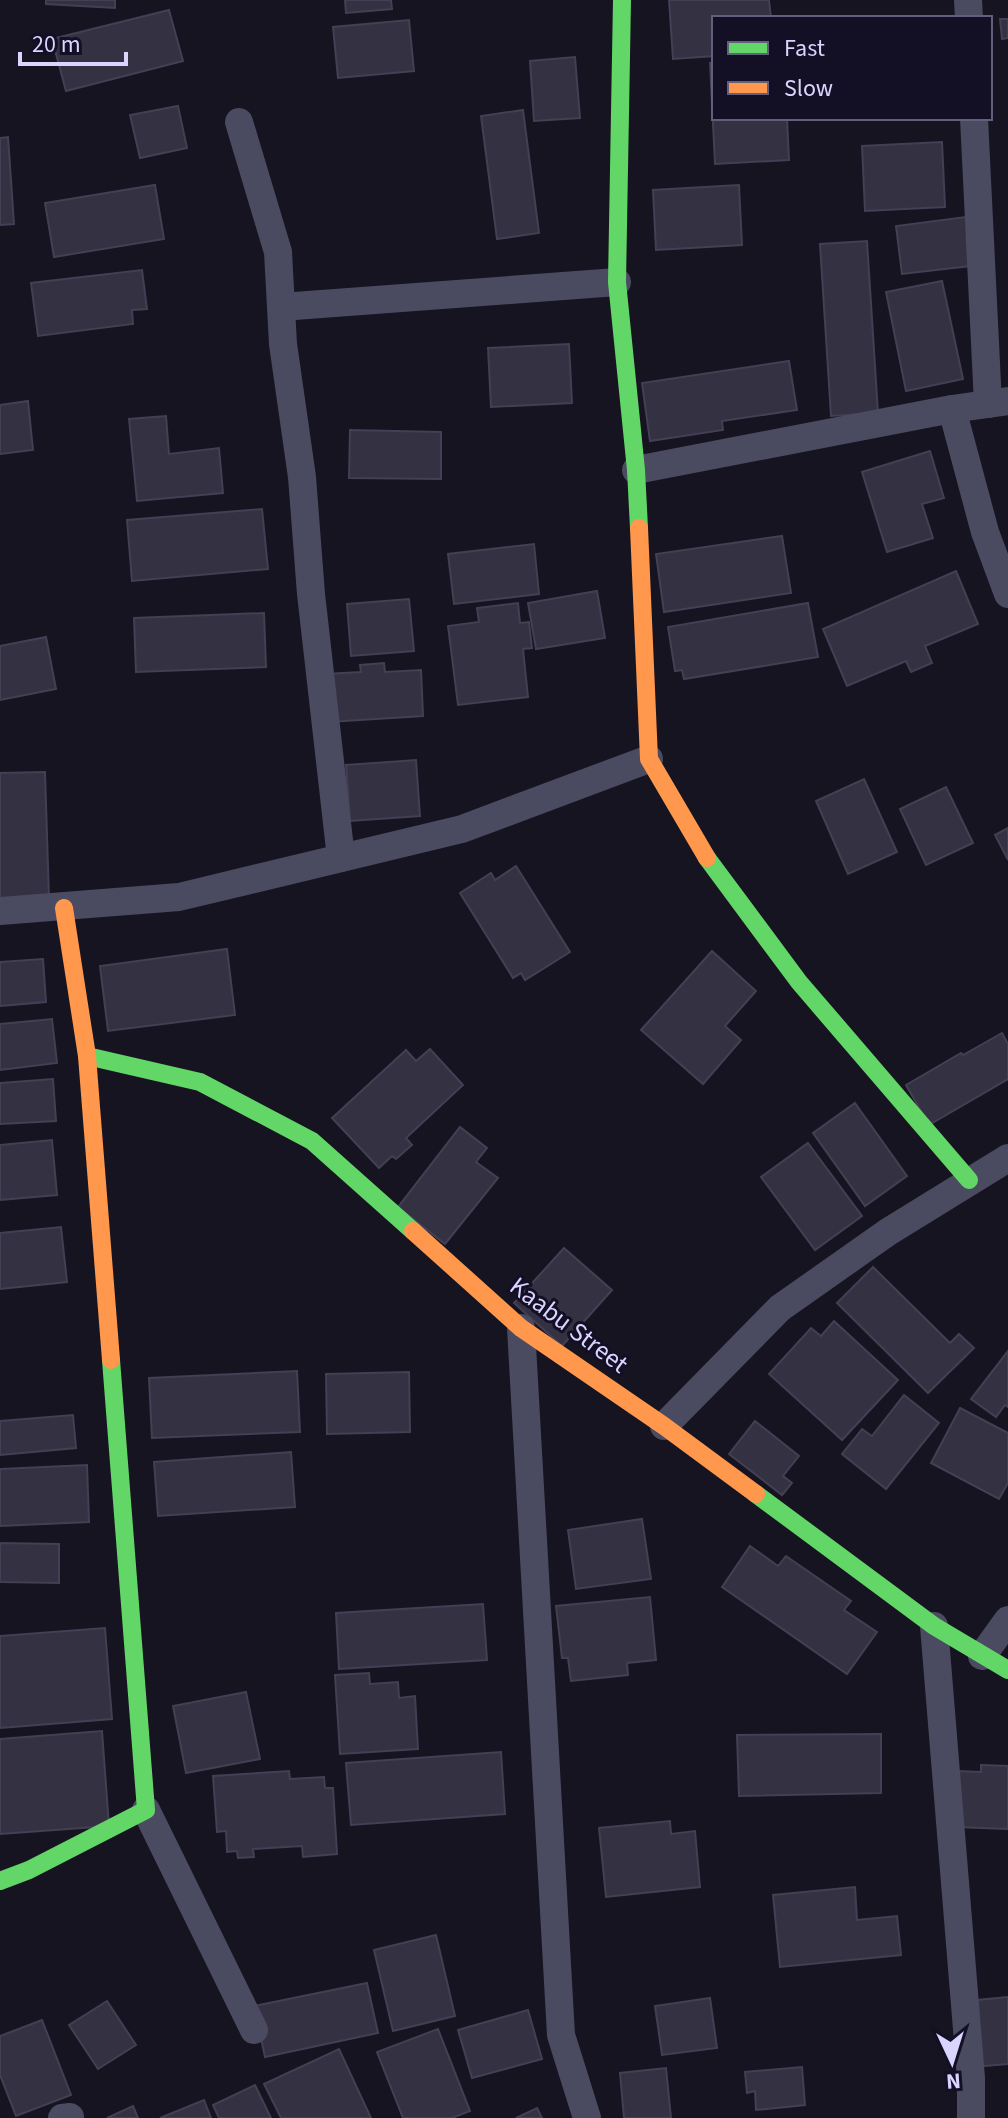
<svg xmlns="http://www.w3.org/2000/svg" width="1008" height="2118" font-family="'Source Sans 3',sans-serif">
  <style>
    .building { fill: #343242; stroke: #433f54; stroke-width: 2 }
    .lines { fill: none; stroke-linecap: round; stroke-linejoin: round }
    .street { stroke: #4a4a61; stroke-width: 28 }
    .fast { stroke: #63d668; stroke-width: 18 }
    .slow { stroke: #ff974d; stroke-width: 18 }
    .labels { text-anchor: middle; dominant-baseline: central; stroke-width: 6; stroke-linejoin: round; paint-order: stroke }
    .street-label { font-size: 26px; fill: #d9d5fe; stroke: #130f25 }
  </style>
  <rect width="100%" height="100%" fill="#161420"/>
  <g class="building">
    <path d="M46 0H115V8L46 4Z"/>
    <path d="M345 0H391L392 9 346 13Z"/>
    <path d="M669 0H769L771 18H714V56L673 59Z"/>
    <path d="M169 10 183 61 66 91 52 39Z"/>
    <path d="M1000 19H1008V38L1002 39Z"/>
    <path d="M409 20 414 71 338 78 333 27Z"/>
    <path d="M575 57 580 118 534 121 530 61Z"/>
    <path d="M710 63H714V118H787L789 160 715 164Z"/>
    <path d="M178 106 187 148 140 158 130 115Z"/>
    <path d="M523 110 539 233 497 239 481 116Z"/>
    <path d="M8 137 14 224 0 225V138Z"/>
    <path d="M942 142 945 207 865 211 862 146Z"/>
    <path d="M155 185 164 239 54 257 45 203Z"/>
    <path d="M739 185 742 245 656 250 653 190Z"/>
    <path d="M973 216 979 265 902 274 896 226Z"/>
    <path d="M867 241 878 413 831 416 820 244Z"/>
    <path d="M142 270 147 309 132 310 133 324 38 336 31 283Z"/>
    <path d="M942 281 963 379 906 391 886 292Z"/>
    <path d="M569 344 572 403 491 407 488 348Z"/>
    <path d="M789 361 797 410 722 421 723 430 650 441 642 383Z"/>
    <path d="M28 401 33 450 0 454V405Z"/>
    <path d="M166 416 169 454 219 448 223 493 137 501 129 419Z"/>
    <path d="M350 430 441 432V479L349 478Z"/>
    <path d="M930 451 944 498 922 504 933 538 887 552 862 472Z"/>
    <path d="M262 509 268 569 132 581 127 520Z"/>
    <path d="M782 536 791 593 664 612 656 554Z"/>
    <path d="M534 544 539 594 454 604 448 554Z"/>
    <path d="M956 571 978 624 925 646 932 663 911 672 906 661 847 686 823 629Z"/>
    <path d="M597 591 605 638 536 649 528 603Z"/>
    <path d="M409 599 414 651 351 656 347 604Z"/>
    <path d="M518 603 520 623 529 622 532 648 523 649 528 697 458 705 448 626 479 622 477 608Z"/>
    <path d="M808 603 818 657 684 679 682 670 675 671 668 627Z"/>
    <path d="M264 613 266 667 136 672 134 618Z"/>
    <path d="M46 637 56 689 0 700V646Z"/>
    <path d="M384 663 385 672 421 670 423 716 329 722 326 674 361 672 360 665Z"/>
    <path d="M416 760 420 816 350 821 346 765Z"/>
    <path d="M45 772 49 898 0 900V773Z"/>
    <path d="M864 779 897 852 848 874 816 801Z"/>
    <path d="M946 787 973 843 926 865 900 809Z"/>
    <path d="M1008 828V860L995 835Z"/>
    <path d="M516 866 570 952 525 980 521 973 513 978 460 893 491 873 495 880Z"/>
    <path d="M227 949 235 1015 108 1031 100 966Z"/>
    <path d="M712 951 756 991 725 1026 741 1040 703 1084 641 1030Z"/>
    <path d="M43 959 46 1002 0 1006V962Z"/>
    <path d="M52 1019 57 1063 0 1070V1024Z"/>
    <path d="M1002 1033 1008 1044V1079L929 1125 906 1085 961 1053 963 1055Z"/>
    <path d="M430 1049 463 1085 406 1138 412 1145 396 1159 392 1156 379 1168 332 1118 406 1050 416 1061Z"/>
    <path d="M53 1079 56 1121 0 1124V1083Z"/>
    <path d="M855 1103 907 1176 865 1206 813 1133Z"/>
    <path d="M460 1127 487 1148 476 1162 498 1178 445 1244 398 1207Z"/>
    <path d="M52 1140 57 1195 0 1200V1145Z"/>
    <path d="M808 1143 862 1216 815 1250 761 1177Z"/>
    <path d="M61 1227 67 1282 0 1289V1233Z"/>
    <path d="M564 1248 612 1290 562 1346 514 1303Z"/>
    <path d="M873 1267 950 1343 959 1334 974 1348 928 1393 837 1303Z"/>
    <path d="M834 1321 898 1380 842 1440 769 1374 811 1328 821 1336Z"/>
    <path d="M1008 1351V1407L1005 1405 996 1417 971 1399Z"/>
    <path d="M297 1371 300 1432 152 1438 149 1378Z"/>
    <path d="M409 1372 410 1432 327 1434 326 1374Z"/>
    <path d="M904 1395 939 1423 886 1489 842 1454 862 1429 872 1436Z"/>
    <path d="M960 1408 1008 1433V1483L999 1499 931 1463Z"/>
    <path d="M73 1415 76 1448 0 1455V1421Z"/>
    <path d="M755 1421 799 1456 783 1476 792 1483 782 1495 729 1454Z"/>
    <path d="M291 1452 295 1507 158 1516 154 1462Z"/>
    <path d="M87 1465 89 1522 0 1526V1469Z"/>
    <path d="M642 1519 651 1579 576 1589 568 1530Z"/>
    <path d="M0 1543 59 1544V1583L0 1582Z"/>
    <path d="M750 1546 778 1566 786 1556 851 1601 844 1610 877 1632 847 1674 722 1587Z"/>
    <path d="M650 1597 656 1660 627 1663 628 1675 571 1681 568 1658H562L556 1606Z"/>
    <path d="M483 1604 487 1660 339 1669 336 1613Z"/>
    <path d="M105 1628 112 1719 0 1728V1636Z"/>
    <path d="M369 1673 370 1684 398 1682 399 1698 415 1696 418 1749 340 1754 335 1675Z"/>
    <path d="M246 1692 260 1759 186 1773 173 1706Z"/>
    <path d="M102 1731 109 1826 0 1834V1739Z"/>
    <path d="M881 1734V1793L739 1796 737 1735Z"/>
    <path d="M501 1752 505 1814 351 1825 346 1763Z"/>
    <path d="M981 1765 1008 1766V1829L956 1827 958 1771 981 1772Z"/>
    <path d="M289 1771 290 1779 324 1777 325 1788H333L337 1854 303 1857 302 1846 253 1849 254 1857 238 1858 237 1851 227 1852 226 1831 217 1832 213 1776Z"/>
    <path d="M670 1821 671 1834 695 1831 700 1887 606 1897 599 1828Z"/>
    <path d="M855 1887 857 1920 897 1916 901 1955 780 1967 773 1895Z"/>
    <path d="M436 1935 455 2016 393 2031 374 1950Z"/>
    <path d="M367 1983 378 2033 265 2057 254 2006Z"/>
    <path d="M1008 1997V2064L974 2067 967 2001Z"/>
    <path d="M710 1998 717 2048 662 2055 655 2006Z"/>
    <path d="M107 2001 136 2045 98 2069 69 2025Z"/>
    <path d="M528 2010 542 2059 472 2078 458 2030Z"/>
    <path d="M42 2020 71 2095 16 2116 0 2075V2036Z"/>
    <path d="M438 2029 470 2111 452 2118H403L377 2052Z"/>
    <path d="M339 2049 371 2118H281L264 2084Z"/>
    <path d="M802 2067 805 2105 756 2110 755 2091 747 2093 745 2072Z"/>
    <path d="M666 2068 671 2118H624L620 2073Z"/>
    <path d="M255 2085 271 2118H219L213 2105Z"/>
    <path d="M204 2100 211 2118H160Z"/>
    <path d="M133 2106 138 2118H107Z"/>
    <path d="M537 2108 542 2118H516Z"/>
  </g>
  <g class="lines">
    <g class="street">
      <path d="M968 0 969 18"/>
      <path d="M974 118 988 404"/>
      <path d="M239 122 278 252 283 344 302 477 311 594 341 858"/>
      <path d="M281 307 617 282"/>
      <path d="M952 409 985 532 1008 594"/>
      <path d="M636 470 952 409 1008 401"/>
      <path d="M0 911 179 897 462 829 649 759"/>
      <path d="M521 1328 561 2035 587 2118"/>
      <path d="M664 1426 780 1308 888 1232 1008 1158"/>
      <path d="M934 1626 971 2078V2118"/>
      <path d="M982 1656 1008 1620"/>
      <path d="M146 1810 254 2030"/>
      <path d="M62 2118 70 2117"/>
    </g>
    <g class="fast">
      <path d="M622 0 617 282 636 470 639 528"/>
      <path d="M707 858 799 982 969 1180"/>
      <path d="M87 1056 200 1082 312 1141 413 1231"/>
      <path d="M756 1494 934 1626 1008 1670"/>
      <path d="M0 1881 29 1870 146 1810 111 1360"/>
    </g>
    <g class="slow">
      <path d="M639 528 649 759 707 858"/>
      <path d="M64 908 87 1056 111 1360"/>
      <path d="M413 1231 521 1328 664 1426 756 1494"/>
    </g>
  </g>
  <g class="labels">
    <g class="street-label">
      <text transform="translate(569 1325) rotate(37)">Kaabu Street</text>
    </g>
  </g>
  <rect x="712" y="16" width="280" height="104" fill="#130f25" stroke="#625e7c" stroke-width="2"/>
  <rect x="728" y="42" width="40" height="12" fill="#63d668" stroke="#625e7c" stroke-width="2"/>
  <text x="784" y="56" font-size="24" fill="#d9d5fe">Fast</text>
  <rect x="728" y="82" width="40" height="12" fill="#ff974d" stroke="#625e7c" stroke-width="2"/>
  <text x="784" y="96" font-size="24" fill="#d9d5fe">Slow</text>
  <g transform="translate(952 2062) rotate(176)" stroke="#130f25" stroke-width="6" paint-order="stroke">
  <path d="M0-6L14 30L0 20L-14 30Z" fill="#d9d5fe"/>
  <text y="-12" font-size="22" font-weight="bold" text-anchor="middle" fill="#d9d5fe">N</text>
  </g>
  <path d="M20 52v12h106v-12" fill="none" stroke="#d9d5fe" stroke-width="4"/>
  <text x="32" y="52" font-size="24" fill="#d9d5fe" stroke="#130f25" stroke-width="6" paint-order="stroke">20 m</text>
</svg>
